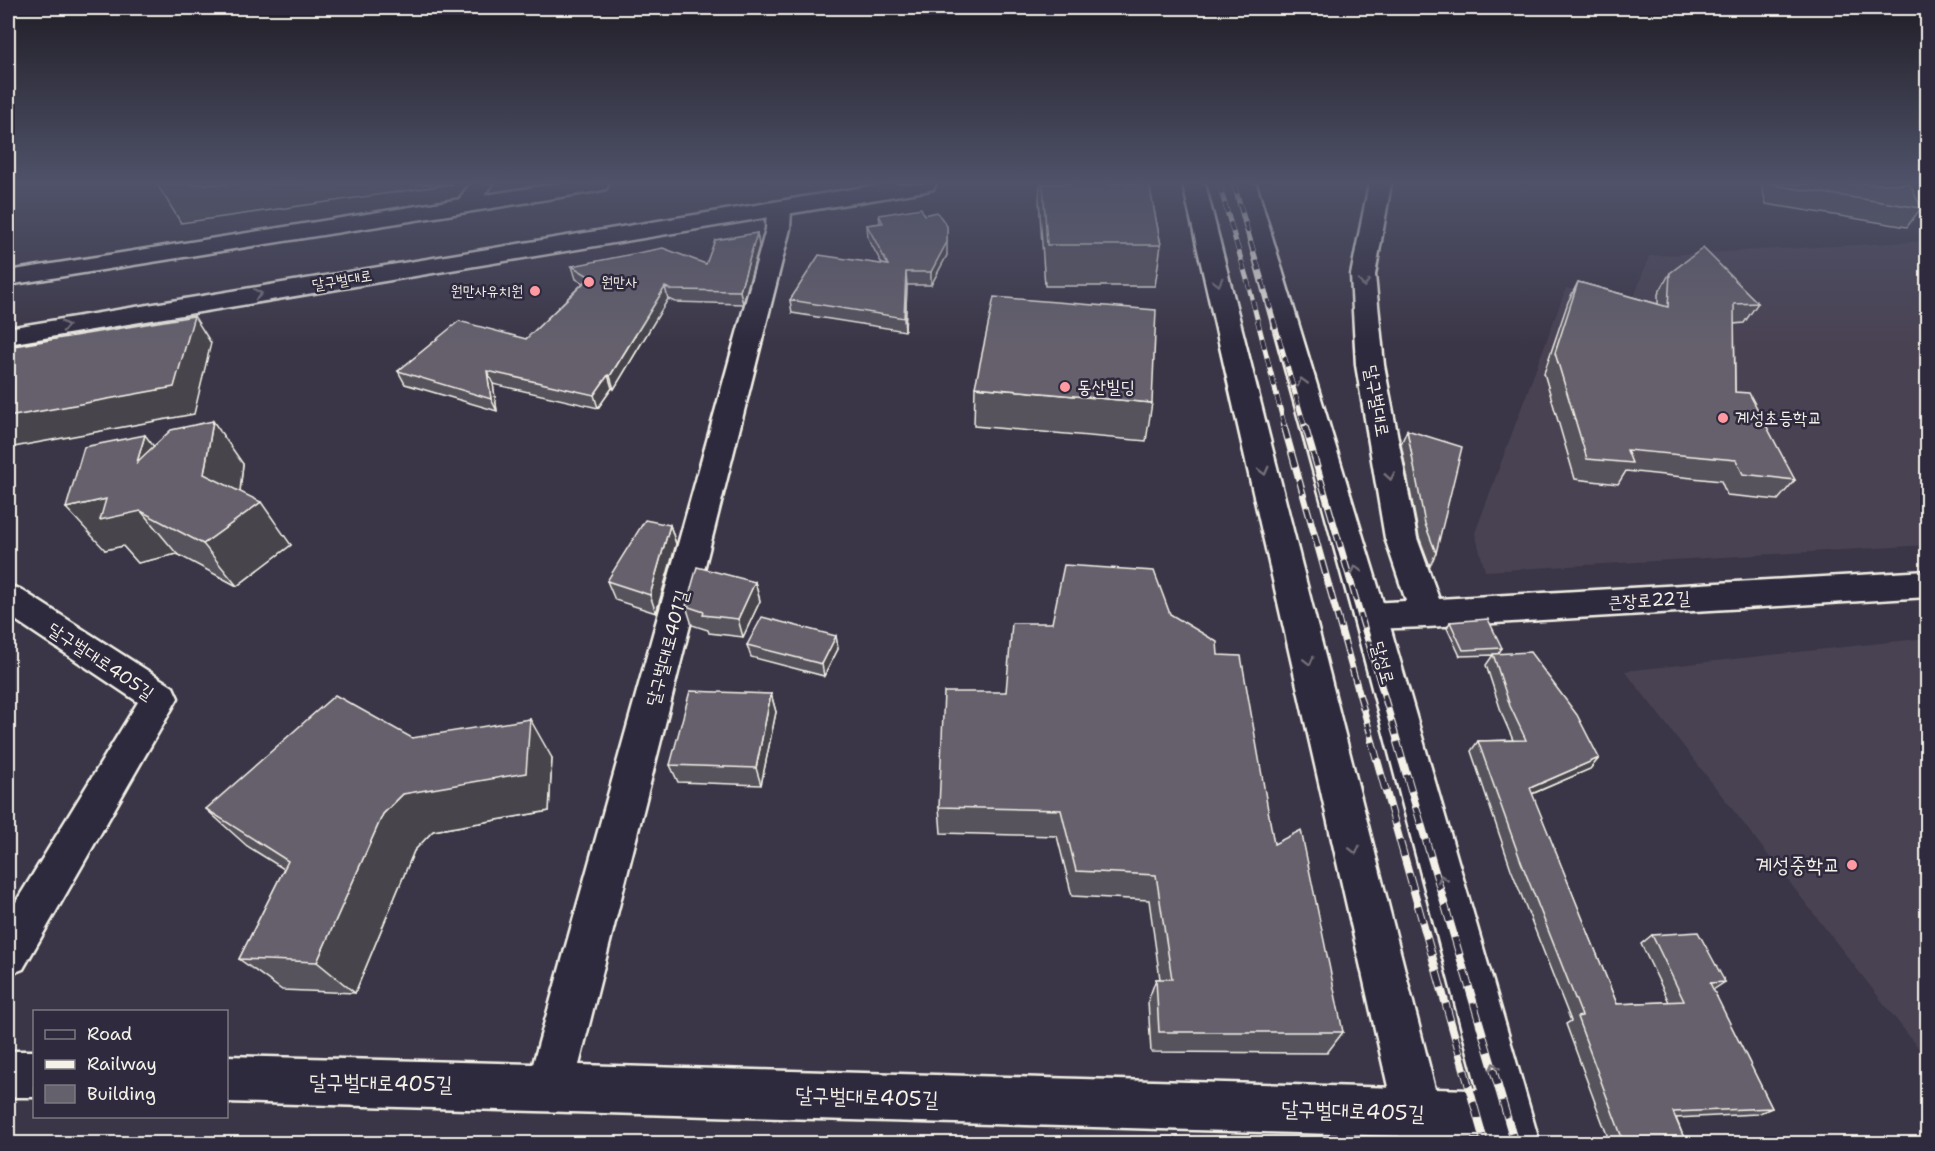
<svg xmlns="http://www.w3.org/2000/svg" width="1935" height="1151" font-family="'Shantell Sans','Poor Story',sans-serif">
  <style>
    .built { fill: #484352 }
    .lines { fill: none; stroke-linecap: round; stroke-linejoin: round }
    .street-casing { stroke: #f4f1e8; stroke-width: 5 }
    .secondary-casing { stroke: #f4f1e8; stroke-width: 5 }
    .street { fill: #2f2a3d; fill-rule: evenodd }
    .secondary { fill: #2f2a3d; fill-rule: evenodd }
    .rail-far2-casing { stroke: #f4f1e8; stroke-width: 5 }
    .rail-far1-casing { stroke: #f4f1e8; stroke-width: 7 }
    .rail-casing { stroke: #f4f1e8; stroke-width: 8 }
    .rail-far2 { stroke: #2f2a3d; stroke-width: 4; stroke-dasharray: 10; stroke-linecap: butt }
    .rail-far1 { stroke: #2f2a3d; stroke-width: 4.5; stroke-dasharray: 14; stroke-linecap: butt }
    .rail { stroke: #2f2a3d; stroke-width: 6; stroke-dasharray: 17; stroke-linecap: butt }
    .wall { fill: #57535d; stroke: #f4f1e8; stroke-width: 1.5 }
    .shaded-wall { fill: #47444c; stroke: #f4f1e8; stroke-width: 1.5 }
    .building { fill: #65616c; stroke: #f4f1e8; stroke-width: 1.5 }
    .oneway { stroke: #747079 }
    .poi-dot { fill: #ff9aa2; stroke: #2f2a3d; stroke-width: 2 }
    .labels { text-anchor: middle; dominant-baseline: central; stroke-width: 5; stroke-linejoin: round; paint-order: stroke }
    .far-street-label { font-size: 15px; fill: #f4f1e8; stroke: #2f2a3d }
    .far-poi-label { font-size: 15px; fill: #f4f1e8; stroke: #2f2a3d; text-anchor: start }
    .poi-label { font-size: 18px; fill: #f4f1e8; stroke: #2f2a3d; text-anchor: start }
    .street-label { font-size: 18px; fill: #f4f1e8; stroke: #2f2a3d }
    .near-poi-label { font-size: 21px; fill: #f4f1e8; stroke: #2f2a3d; text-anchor: end }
    .near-street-label { font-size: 21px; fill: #f4f1e8; stroke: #2f2a3d }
  </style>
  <rect width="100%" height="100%" fill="#3b3647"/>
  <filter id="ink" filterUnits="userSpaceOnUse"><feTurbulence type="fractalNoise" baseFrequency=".0167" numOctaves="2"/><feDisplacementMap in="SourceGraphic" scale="12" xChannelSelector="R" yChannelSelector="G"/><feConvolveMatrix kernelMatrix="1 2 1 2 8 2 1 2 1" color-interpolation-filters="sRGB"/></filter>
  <g filter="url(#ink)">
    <g class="built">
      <path d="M1927 241V545L1485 571 1475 533 1566 288 1632 303 1649 256Z"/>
      <path d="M1927 638H1928L1927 1059 1625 671Z"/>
    </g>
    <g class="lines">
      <g class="street-casing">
        <g id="street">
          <path d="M470 184H492L474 210 466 212 458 210 455 205Z"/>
          <path d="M1369 184H1391L1375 275 1384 365 1417 538 1439 599 1928 571V597L1427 627 1370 629 1358 625 1353 616 1358 607 1370 603 1406 601 1385 538 1356 365 1351 275Z"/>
          <path d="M779 202 787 204 791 209 790 229 579 1065 1507 1091 1524 1098 1531 1115 1524 1132 1507 1139 226 1102V1056L533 1064 766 229 767 209 771 204Z"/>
          <path d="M8 585 20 589 173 687 178 698 23 969 8 975V915L138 702 8 615Z"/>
          <rect x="8" y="1051" width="26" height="46"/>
        </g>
      </g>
      <g class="secondary-casing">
        <g id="secondary">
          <path d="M555 184H609L606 189 598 191 8 285V271Z"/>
          <path d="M883 184H936L933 189 925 191 8 344V328Z"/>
          <path d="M1183 184H1205L1449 1144H1401Z"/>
          <path d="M1234 184H1256L1387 616 1540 1144H1492L1353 616Z"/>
        </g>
      </g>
      <use href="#street" class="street"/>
      <use href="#secondary" class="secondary"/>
      <g class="rail-far2-casing">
        <g id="rail-far2">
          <path d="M1219 184 1248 283 1285 428"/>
          <path d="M1234 184 1305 428"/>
        </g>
      </g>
      <g class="rail-far1-casing">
        <g id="rail-far1">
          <path d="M1284 426 1373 743"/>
          <path d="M1305 426 1398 743"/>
        </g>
      </g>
      <g class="rail-casing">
        <g id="rail">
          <path d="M1372 742 1485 1144"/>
          <path d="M1397 742 1515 1144"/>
        </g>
      </g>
      <use href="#rail-far2" class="rail-far2"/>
      <use href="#rail-far1" class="rail-far1"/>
      <use href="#rail" class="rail"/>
    </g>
    <g class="wall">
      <path d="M1040 184H1149L1161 245 1155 286H1045L1039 200Z"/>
      <path d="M1761 184H1910L1921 208 1907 227 1766 204Z"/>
      <path d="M879 215H924L947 255 931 285H907L905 331 792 313 790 300 882 264 868 238 867 225 880 223Z"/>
      <path d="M757 233 759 246 743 304 675 302 668 299 614 389 612 388 598 408 493 384 497 411 405 384 398 371 526 339 583 283 576 279 572 266 706 264Z"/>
      <path d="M1670 273 1758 303 1744 323 1734 324 1735 392 1795 480 1778 500 1727 495 1721 481 1626 471 1618 484 1575 479 1544 373 1568 302 1578 282 1658 304V294Z"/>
      <path d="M975 387 1152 403 1146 441 974 426Z"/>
      <path d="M1407 430 1436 553 1430 566 1419 537 1401 444Z"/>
      <path d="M154 446 243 464 240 492 291 545 237 586 177 554 138 563 123 546 105 550Z"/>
      <path d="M670 525 676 544 656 613 615 600 607 581Z"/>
      <path d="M755 582 760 601 743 637 709 633 708 630 692 625 686 606Z"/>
      <path d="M1170 614 1218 655 1274 844 1343 1032 1327 1053 1151 1052 1148 1001 1156 979H1160L1149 900 1072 896 1057 836 941 833 939 807 1006 692 1052 623Z"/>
      <path d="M1450 622 1502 648 1498 654 1599 758 1590 769 1532 794 1617 1004 1669 1002 1641 944 1652 935 1725 982 1713 990 1772 1108 1757 1114 1676 1118 1686 1143H1610L1566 1024 1571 1021 1511 869 1471 751 1478 741 1513 740 1503 717 1486 665 1493 655 1460 656 1447 628Z"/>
      <path d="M836 636 838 649 824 676 751 657 747 645Z"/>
      <path d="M771 694 776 712 761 785 678 782 670 765Z"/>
      <path d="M412 738 552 758 549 811 433 831 414 851 355 993 282 990 239 959 284 869 247 846 206 809Z"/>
    </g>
    <g class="shaded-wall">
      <path d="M157 184H453L181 223Z"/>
      <path d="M947 226V255L931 285V272Z"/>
      <path d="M757 233 759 246 743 304 740 291Z"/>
      <path d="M906 272 907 285 905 331 904 318Z"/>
      <path d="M665 287 668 299 614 389 610 376Z"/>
      <path d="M194 316 211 343 194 414 8 448V417Z"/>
      <path d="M487 371 493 384 497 411 491 399Z"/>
      <path d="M608 375 612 388 598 408 594 395Z"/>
      <path d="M213 421 243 464 237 517 204 474Z"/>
      <path d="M145 435 178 478 137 462Z"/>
      <path d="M106 499 141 511 177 554 138 563 123 546 105 550 66 508Z"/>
      <path d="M261 502 291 545 237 586 203 544Z"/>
      <path d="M670 525 676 544 656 613 650 595Z"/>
      <path d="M755 582 760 601 743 637 738 619Z"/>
      <path d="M836 636 838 649 824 676 822 664Z"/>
      <path d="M771 694 776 712 761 785 756 768Z"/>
      <path d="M530 719 552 758 549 811 433 831 414 851 355 993 317 962 383 814 403 794Z"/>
      <path d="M1599 758 1590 769 1522 798 1530 788Z"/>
    </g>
    <g class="building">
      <path d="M1043 184H1149L1161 245H1047Z"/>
      <path d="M1777 184H1910L1921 208 1778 186Z"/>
      <path d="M921 208 924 215 937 212 947 226V242L931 272H906L904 318 790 300 819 255 888 265 867 225 883 223 879 215Z"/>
      <path d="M757 233 740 291 672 290 665 287 610 376 608 375 594 395 487 371 491 399 398 371 459 321 526 339 590 277 572 266 663 248 706 264 715 240Z"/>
      <path d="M1703 248 1758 303 1734 304 1735 392 1749 393 1795 480 1743 474 1736 460 1627 450 1632 463 1587 459 1555 353 1578 282 1668 307 1670 273Z"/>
      <path d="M994 297 1156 310 1152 403 975 387Z"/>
      <path d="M194 316 174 387 8 417V347Z"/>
      <path d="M213 421 204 474 261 502 203 544 141 511 100 520 106 499 66 508 84 447 145 435 137 462 171 430Z"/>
      <path d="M1407 430 1462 447 1436 553 1425 524Z"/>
      <path d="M645 520 670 525 650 595 607 581Z"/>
      <path d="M1064 565 1154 571 1170 614 1217 642 1218 655 1241 656 1274 844 1301 830 1343 1032H1159L1156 979H1172L1156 875 1076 871 1061 810 939 807 944 692H1006L1012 623H1052Z"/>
      <path d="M697 567 755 582 738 619 703 615 704 612 686 606Z"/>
      <path d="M762 617 836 636 822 664 747 645Z"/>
      <path d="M1488 619 1502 648 1463 650 1450 622Z"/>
      <path d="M1530 652 1577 715 1599 758 1530 788 1617 1004 1684 1001 1652 935 1698 932 1725 982 1710 983 1772 1108 1673 1112 1686 1143H1624L1577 1017 1582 1016 1520 859 1478 741 1526 740 1510 706 1493 654Z"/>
      <path d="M690 691 771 694 756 768 670 765Z"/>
      <path d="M335 695 412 738 530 719 526 773 403 794 383 814 317 962 239 959 288 861 206 809Z"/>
      <path d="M1111 1137 1324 1139 1325 1143H1111Z"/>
    </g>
    <defs><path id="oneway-chevron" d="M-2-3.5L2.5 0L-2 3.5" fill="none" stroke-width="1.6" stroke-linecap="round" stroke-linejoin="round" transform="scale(1.5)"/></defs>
    <g class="oneway">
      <use href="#oneway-chevron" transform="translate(1218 282) rotate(76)"/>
      <use href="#oneway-chevron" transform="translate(1364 283) rotate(88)"/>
      <use href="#oneway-chevron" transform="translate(258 294) rotate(-9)"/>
      <use href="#oneway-chevron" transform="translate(65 326) rotate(-9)"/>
      <use href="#oneway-chevron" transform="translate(1302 382) rotate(-106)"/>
      <use href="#oneway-chevron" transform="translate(1264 471) rotate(76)"/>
      <use href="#oneway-chevron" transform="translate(1390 476) rotate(80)"/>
      <use href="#oneway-chevron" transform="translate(1356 570) rotate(-106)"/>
      <use href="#oneway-chevron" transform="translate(1309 661) rotate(76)"/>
      <use href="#oneway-chevron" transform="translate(1355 850) rotate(76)"/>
      <use href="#oneway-chevron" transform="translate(1442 879) rotate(-105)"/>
      <use href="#oneway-chevron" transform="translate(1494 1067) rotate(-105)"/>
    </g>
  </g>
  <linearGradient id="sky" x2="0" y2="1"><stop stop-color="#201e27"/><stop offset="0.53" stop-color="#4f5269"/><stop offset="1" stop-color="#4f5269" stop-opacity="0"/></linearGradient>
  <rect width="1935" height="345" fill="url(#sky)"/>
  <g class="poi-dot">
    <circle cx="589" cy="282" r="6"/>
    <circle cx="535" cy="291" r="6"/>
    <circle cx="1065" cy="387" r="6"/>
    <circle cx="1723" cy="418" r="6"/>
    <circle cx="1852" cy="865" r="6"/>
  </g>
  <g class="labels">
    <g class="far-street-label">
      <text transform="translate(342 280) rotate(-9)">달구벌대로</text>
    </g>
    <g class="far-poi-label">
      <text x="601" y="282">원만사</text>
      <text x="523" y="291" text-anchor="end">원만사유치원</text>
    </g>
    <g class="poi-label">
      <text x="1077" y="387">동산빌딩</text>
      <text x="1735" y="418">계성초등학교</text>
    </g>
    <g class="street-label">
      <text transform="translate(1377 401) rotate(80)">달구벌대로</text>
      <text transform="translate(1649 600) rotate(-3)">큰장로22길</text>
      <text transform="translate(667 648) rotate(-75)">달구벌대로401길</text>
      <text transform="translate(101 661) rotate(34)">달구벌대로405길</text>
      <text transform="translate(1383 663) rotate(75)">달성로</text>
    </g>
    <g class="near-poi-label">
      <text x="1840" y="865">계성중학교</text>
    </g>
    <g class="near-street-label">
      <text transform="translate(381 1083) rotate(1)">달구벌대로405길</text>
      <text transform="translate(867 1097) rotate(2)">달구벌대로405길</text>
      <text transform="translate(1353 1111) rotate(2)">달구벌대로405길</text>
    </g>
  </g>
  <rect width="1935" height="1151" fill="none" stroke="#2f2a3d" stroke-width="30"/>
  <rect x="15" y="15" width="1905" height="1121" fill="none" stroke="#f4f1e8" stroke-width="2" filter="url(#ink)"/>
  <rect x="33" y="1010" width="195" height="108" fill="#2f2a3d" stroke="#7e7a81" stroke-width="1.5"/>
  <rect x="45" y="1030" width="30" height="9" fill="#2f2a3d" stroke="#7e7a81" stroke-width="1.5"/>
  <text x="87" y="1040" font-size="18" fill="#f4f1e8">Road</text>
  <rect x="45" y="1060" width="30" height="9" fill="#f4f1e8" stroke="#7e7a81" stroke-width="1.5"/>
  <text x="87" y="1070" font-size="18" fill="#f4f1e8">Railway</text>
  <rect x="45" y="1085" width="30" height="18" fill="#65616c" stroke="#7e7a81" stroke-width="1.5"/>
  <text x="87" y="1100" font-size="18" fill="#f4f1e8">Building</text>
</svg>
